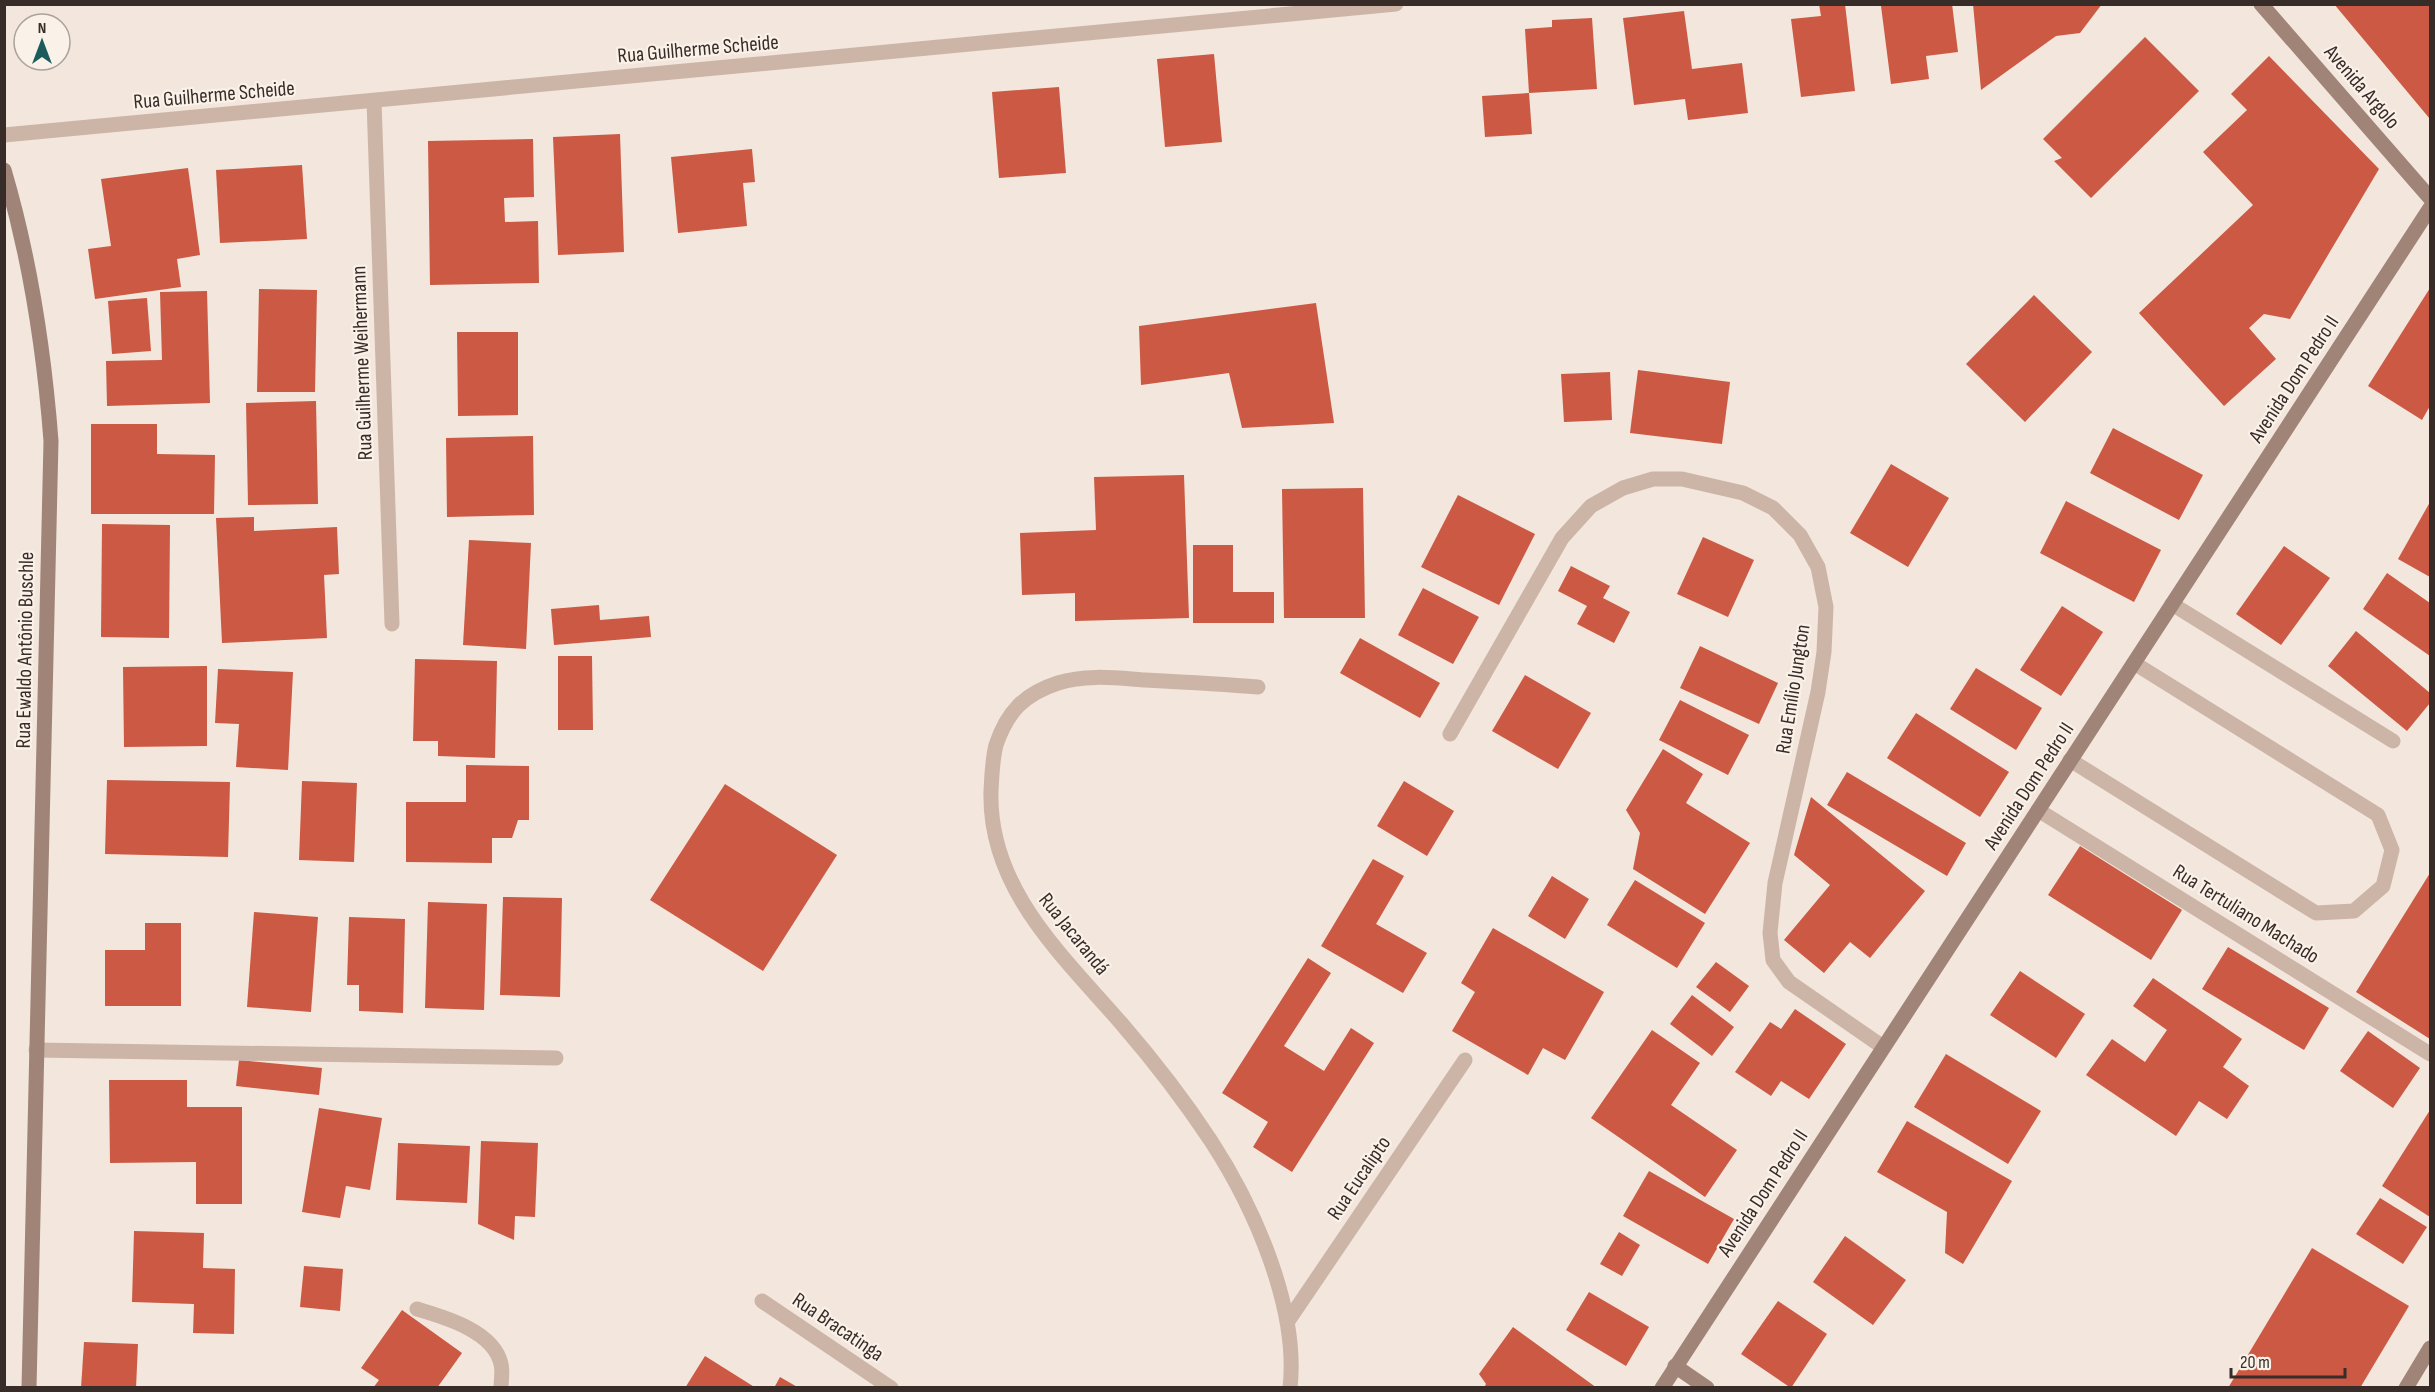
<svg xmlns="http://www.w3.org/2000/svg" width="2435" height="1392" font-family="'Sofia Sans Condensed',sans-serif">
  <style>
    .building { fill: #cb5943 }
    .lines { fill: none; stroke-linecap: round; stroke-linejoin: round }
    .lane { stroke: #ccb5a7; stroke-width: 15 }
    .street { stroke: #ccb5a7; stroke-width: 15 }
    .secondary { stroke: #a08478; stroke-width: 15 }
    .labels { text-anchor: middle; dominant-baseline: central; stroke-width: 4.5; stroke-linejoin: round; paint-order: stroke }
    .street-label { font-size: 21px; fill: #382c28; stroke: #faf1e9 }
  </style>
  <rect width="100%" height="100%" fill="#f3e6dc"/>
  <g class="building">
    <path d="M1819 4H1845L1855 91 1801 97 1791 19 1821 16Z"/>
    <path d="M1889 4H1952L1958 52 1926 56 1929 79 1891 84 1881 6Z"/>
    <path d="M1973 4H2102L2080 33 2056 36 1981 90Z"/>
    <path d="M2334 4H2430V119Z"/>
    <path d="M1684 11 1692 69 1742 63 1748 113 1688 120 1685 99 1634 105 1623 18Z"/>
    <path d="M1592 18 1597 89 1529 93 1525 29 1552 27V20Z"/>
    <path d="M2145 37 2199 91 2091 198 2054 161 2062 158 2043 139Z"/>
    <path d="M1214 54 1222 142 1165 147 1157 59Z"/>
    <path d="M2269 56 2379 169 2290 319 2264 314 2249 328 2276 359 2224 406 2139 313 2253 205 2203 152 2247 110 2231 94Z"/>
    <path d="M1059 87 1066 173 999 178 992 92Z"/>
    <path d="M1529 93 1532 134 1485 137 1482 96Z"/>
    <path d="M620 134 624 252 558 255 553 137Z"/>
    <path d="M533 139 534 197 504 198 505 222 538 221 539 283 430 285 428 141Z"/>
    <path d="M752 149 755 182 743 183 747 226 678 233 671 157Z"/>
    <path d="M302 165 307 239 220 243 216 170Z"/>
    <path d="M188 168 200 255 177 259 181 287 95 299 88 249 111 246 101 179Z"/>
    <path d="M2430 288V406L2422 420 2368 386Z"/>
    <path d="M259 289 317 290 315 392H257Z"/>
    <path d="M207 291 210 403 107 406 106 361 162 360 160 292Z"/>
    <path d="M2034 295 2092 352 2025 422 1966 364Z"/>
    <path d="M147 298 151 351 112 354 108 301Z"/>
    <path d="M1316 303 1334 423 1242 428 1229 373 1141 385 1139 326Z"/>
    <path d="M457 332H518V415L458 416Z"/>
    <path d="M1638 370 1730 382 1722 444 1630 433Z"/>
    <path d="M1610 372 1612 420 1564 422 1561 374Z"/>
    <path d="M316 401 318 504 248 505 246 403Z"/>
    <path d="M91 424H157V454L215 455 214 514H91Z"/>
    <path d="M2113 428 2203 475 2179 520 2090 473Z"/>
    <path d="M533 436 534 515 447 517 446 438Z"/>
    <path d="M1891 464 1949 498 1908 567 1850 533Z"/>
    <path d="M1184 475 1189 618 1075 621V593L1022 595 1020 533 1096 530 1094 477Z"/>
    <path d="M1363 488 1365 618H1284L1282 489Z"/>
    <path d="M1458 495 1535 534 1499 605 1421 567Z"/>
    <path d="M2066 501 2161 550 2134 602 2040 553Z"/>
    <path d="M2430 502V577L2398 559Z"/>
    <path d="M254 517V531L337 527 339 574 324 575 327 638 222 643 216 518Z"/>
    <path d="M102 524 170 525 169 638 101 637Z"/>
    <path d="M1703 537 1754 560 1728 617 1677 594Z"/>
    <path d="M469 540 531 543 526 649 463 645Z"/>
    <path d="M1193 545H1233V592H1274V623H1193Z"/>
    <path d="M2284 546 2330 578 2281 645 2236 614Z"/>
    <path d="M1571 566 1610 586 1603 598 1630 612 1614 643 1577 624 1587 606 1558 591Z"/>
    <path d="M2387 573 2430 603V656L2363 609Z"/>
    <path d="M1423 588 1479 617 1453 664 1398 635Z"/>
    <path d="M599 605 600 620 649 616 651 637 554 645 551 609Z"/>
    <path d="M2062 606 2103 632 2061 696 2020 670Z"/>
    <path d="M2356 631 2430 693V703L2407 731 2328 666Z"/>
    <path d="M1360 638 1440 683 1420 718 1340 673Z"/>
    <path d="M1700 646 1778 683 1759 724 1680 688Z"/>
    <path d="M558 656H592L593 730H558Z"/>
    <path d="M415 659 497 661 495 758 438 756V741H413Z"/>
    <path d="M207 666V746L124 747 123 667Z"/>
    <path d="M1976 668 2042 708 2016 750 1950 709Z"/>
    <path d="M218 669 293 672 288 770 236 767 239 724 215 723Z"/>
    <path d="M1525 675 1591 713 1558 769 1492 731Z"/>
    <path d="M1680 700 1749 735 1728 775 1659 740Z"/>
    <path d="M1916 713 2009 772 1980 817 1887 758Z"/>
    <path d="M1663 749 1703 774 1686 803 1750 843 1705 914 1633 869 1640 833 1626 810Z"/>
    <path d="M466 765 529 766V820H518L512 838H492V863L406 862V802H466Z"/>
    <path d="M1847 772 1966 843 1947 876 1827 805Z"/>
    <path d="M107 780 230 782 228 857 105 854Z"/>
    <path d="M302 781 357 783 354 862 299 860Z"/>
    <path d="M1404 781 1454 811 1427 856 1377 826Z"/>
    <path d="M725 784 837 855 763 971 650 900Z"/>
    <path d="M1811 797 1925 891 1870 958 1850 942 1824 973 1784 940 1830 885 1794 855Z"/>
    <path d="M2080 846 2182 910 2151 960 2048 895Z"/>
    <path d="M1373 859 1404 876 1376 924 1427 953 1403 993 1321 946Z"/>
    <path d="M2430 873V1039L2356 992Z"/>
    <path d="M1552 876 1589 899 1565 939 1528 916Z"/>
    <path d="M1635 880 1705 923 1677 968 1607 925Z"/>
    <path d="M503 897 562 898 560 997 500 995Z"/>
    <path d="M428 902 487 904 484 1010 425 1008Z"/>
    <path d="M254 912 318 917 311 1012 247 1007Z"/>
    <path d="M349 917 405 919 403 1013 359 1011V985H347Z"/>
    <path d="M145 923H181V1006H105V950H145Z"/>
    <path d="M1493 928 1604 992 1565 1060 1543 1048 1528 1075 1452 1031 1475 992 1461 983Z"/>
    <path d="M2228 947 2329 1008 2304 1050 2202 989Z"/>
    <path d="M1308 958 1331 973 1284 1046 1324 1071 1351 1028 1374 1043 1292 1172 1253 1147 1268 1122 1222 1093Z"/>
    <path d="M1716 962 1749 986 1730 1012 1696 987Z"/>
    <path d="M2020 971 2085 1014 2056 1058 1990 1015Z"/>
    <path d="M2153 978 2242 1039 2223 1067 2249 1086 2227 1119 2199 1101 2176 1136 2086 1075 2112 1039 2145 1062 2167 1030 2133 1006Z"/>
    <path d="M1692 995 1734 1027 1712 1056 1670 1024Z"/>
    <path d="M1795 1009 1846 1044 1809 1099 1781 1081 1771 1096 1735 1072 1770 1022 1781 1029Z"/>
    <path d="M1652 1030 1700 1063 1671 1105 1737 1150 1705 1197 1591 1118Z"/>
    <path d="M2368 1031 2420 1068 2393 1108 2340 1071Z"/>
    <path d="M1946 1054 2041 1111 2008 1164 1914 1107Z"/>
    <path d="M239 1060 322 1068 319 1095 236 1086Z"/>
    <path d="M109 1080H187V1107H242V1204H196V1162L110 1163Z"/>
    <path d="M319 1108 382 1118 370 1190 346 1186 340 1218 302 1212Z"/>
    <path d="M2430 1110V1217L2382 1186Z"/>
    <path d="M1907 1121 2012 1181 1963 1264 1945 1253 1947 1212 1877 1172Z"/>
    <path d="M481 1141 538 1143 535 1217 515 1216 514 1240 478 1224Z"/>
    <path d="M398 1143 470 1146 467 1203 396 1200Z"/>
    <path d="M1649 1171 1734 1219 1708 1264 1623 1216Z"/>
    <path d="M2380 1198 2427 1227 2403 1264 2356 1234Z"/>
    <path d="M134 1231 204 1233 203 1268 235 1269 234 1334 193 1333 194 1304 132 1302Z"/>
    <path d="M1619 1232 1640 1245 1622 1276 1600 1264Z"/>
    <path d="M1845 1236 1906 1280 1873 1325 1813 1282Z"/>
    <path d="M2312 1248 2409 1306 2360 1388H2228Z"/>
    <path d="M304 1266 343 1269 340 1311 300 1307Z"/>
    <path d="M1589 1292 1649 1327 1626 1366 1566 1330Z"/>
    <path d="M1778 1301 1827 1334 1791 1388 1741 1354Z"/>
    <path d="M402 1310 462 1353 437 1388H373L379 1380 361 1368Z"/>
    <path d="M1513 1327 1597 1388H1484L1486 1384 1479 1374Z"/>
    <path d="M84 1342 138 1344 136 1388H81Z"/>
    <path d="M705 1356 756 1388H685Z"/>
    <path d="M780 1377 799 1388H774Z"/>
  </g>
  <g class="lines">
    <path class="lane" d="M2070 760 2316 913 2354 911 2383 886 2392 850 2378 815 2134 663"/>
    <g class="street">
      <path d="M374 101 392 624"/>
      <path d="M4 135 1396 4"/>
      <path d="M2172 604 2393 741"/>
      <path d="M1258 687C1221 684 1183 682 1145 680 1117 678 1086 674 1058 683 1024 694 1007 712 996 745 992 761 992 775 991 791 988 888 1062 955 1121 1023 1153 1060 1184 1100 1211 1141 1254 1207 1299 1308 1290 1388"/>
      <path d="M1450 734 1562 538 1591 506 1623 488 1653 479H1682L1743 493 1773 508 1800 535 1818 567 1826 607 1824 652 1818 692 1775 883 1770 933 1773 960 1789 982 1883 1047"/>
      <path d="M2038 810 2430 1054"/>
      <path d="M36 1050 556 1058"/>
      <path d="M762 1301 891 1388"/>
      <path d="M417 1309C444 1317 494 1331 501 1364 503 1371 501 1380 501 1388"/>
      <path d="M1288 1321 1465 1060"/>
    </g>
    <g class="secondary">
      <path d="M2261 4 2430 198"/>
      <path d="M4 170C30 258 44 349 51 441L29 1388"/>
      <path d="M1675 1366 1707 1388"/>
      <path d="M1662 1388 2430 208"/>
      <path d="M2406 1388 2430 1348"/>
    </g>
  </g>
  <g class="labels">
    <g class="street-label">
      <text transform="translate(698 49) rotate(-5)">Rua Guilherme Scheide</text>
      <text transform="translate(2362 87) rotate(49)">Avenida Argolo</text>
      <text transform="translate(214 95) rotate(-5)">Rua Guilherme Scheide</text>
      <text transform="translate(362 363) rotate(-92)">Rua Guilherme Weihermann</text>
      <text transform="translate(2294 379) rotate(-57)">Avenida Dom Pedro II</text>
      <text transform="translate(25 650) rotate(-89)">Rua Ewaldo Antônio Buschle</text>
      <text transform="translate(1793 689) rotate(-81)">Rua Emílio Jungton</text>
      <text transform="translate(2029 786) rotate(-57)">Avenida Dom Pedro II</text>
      <text transform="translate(2246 914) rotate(32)">Rua Tertuliano Machado</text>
      <text transform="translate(1074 934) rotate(51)">Rua Jacarandá</text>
      <text transform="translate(1359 1178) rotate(-56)">Rua Eucalipto</text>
      <text transform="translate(1763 1193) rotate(-57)">Avenida Dom Pedro II</text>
      <text transform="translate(838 1327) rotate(34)">Rua Bracatinga</text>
    </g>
  </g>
  <rect width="2435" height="1392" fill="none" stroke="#382c28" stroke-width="12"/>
  <g transform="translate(42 42)"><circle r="28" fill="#faf1e9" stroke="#aca29c" stroke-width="1.5"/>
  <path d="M0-4.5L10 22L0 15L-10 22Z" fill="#1c5b5b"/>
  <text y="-9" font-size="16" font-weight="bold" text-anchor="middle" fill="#382c28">N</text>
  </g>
  <path d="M2231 1368v9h114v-9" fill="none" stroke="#382c28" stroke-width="3"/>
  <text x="2240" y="1368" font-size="18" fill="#382c28" stroke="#faf1e9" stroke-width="4.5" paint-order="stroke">20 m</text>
</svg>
